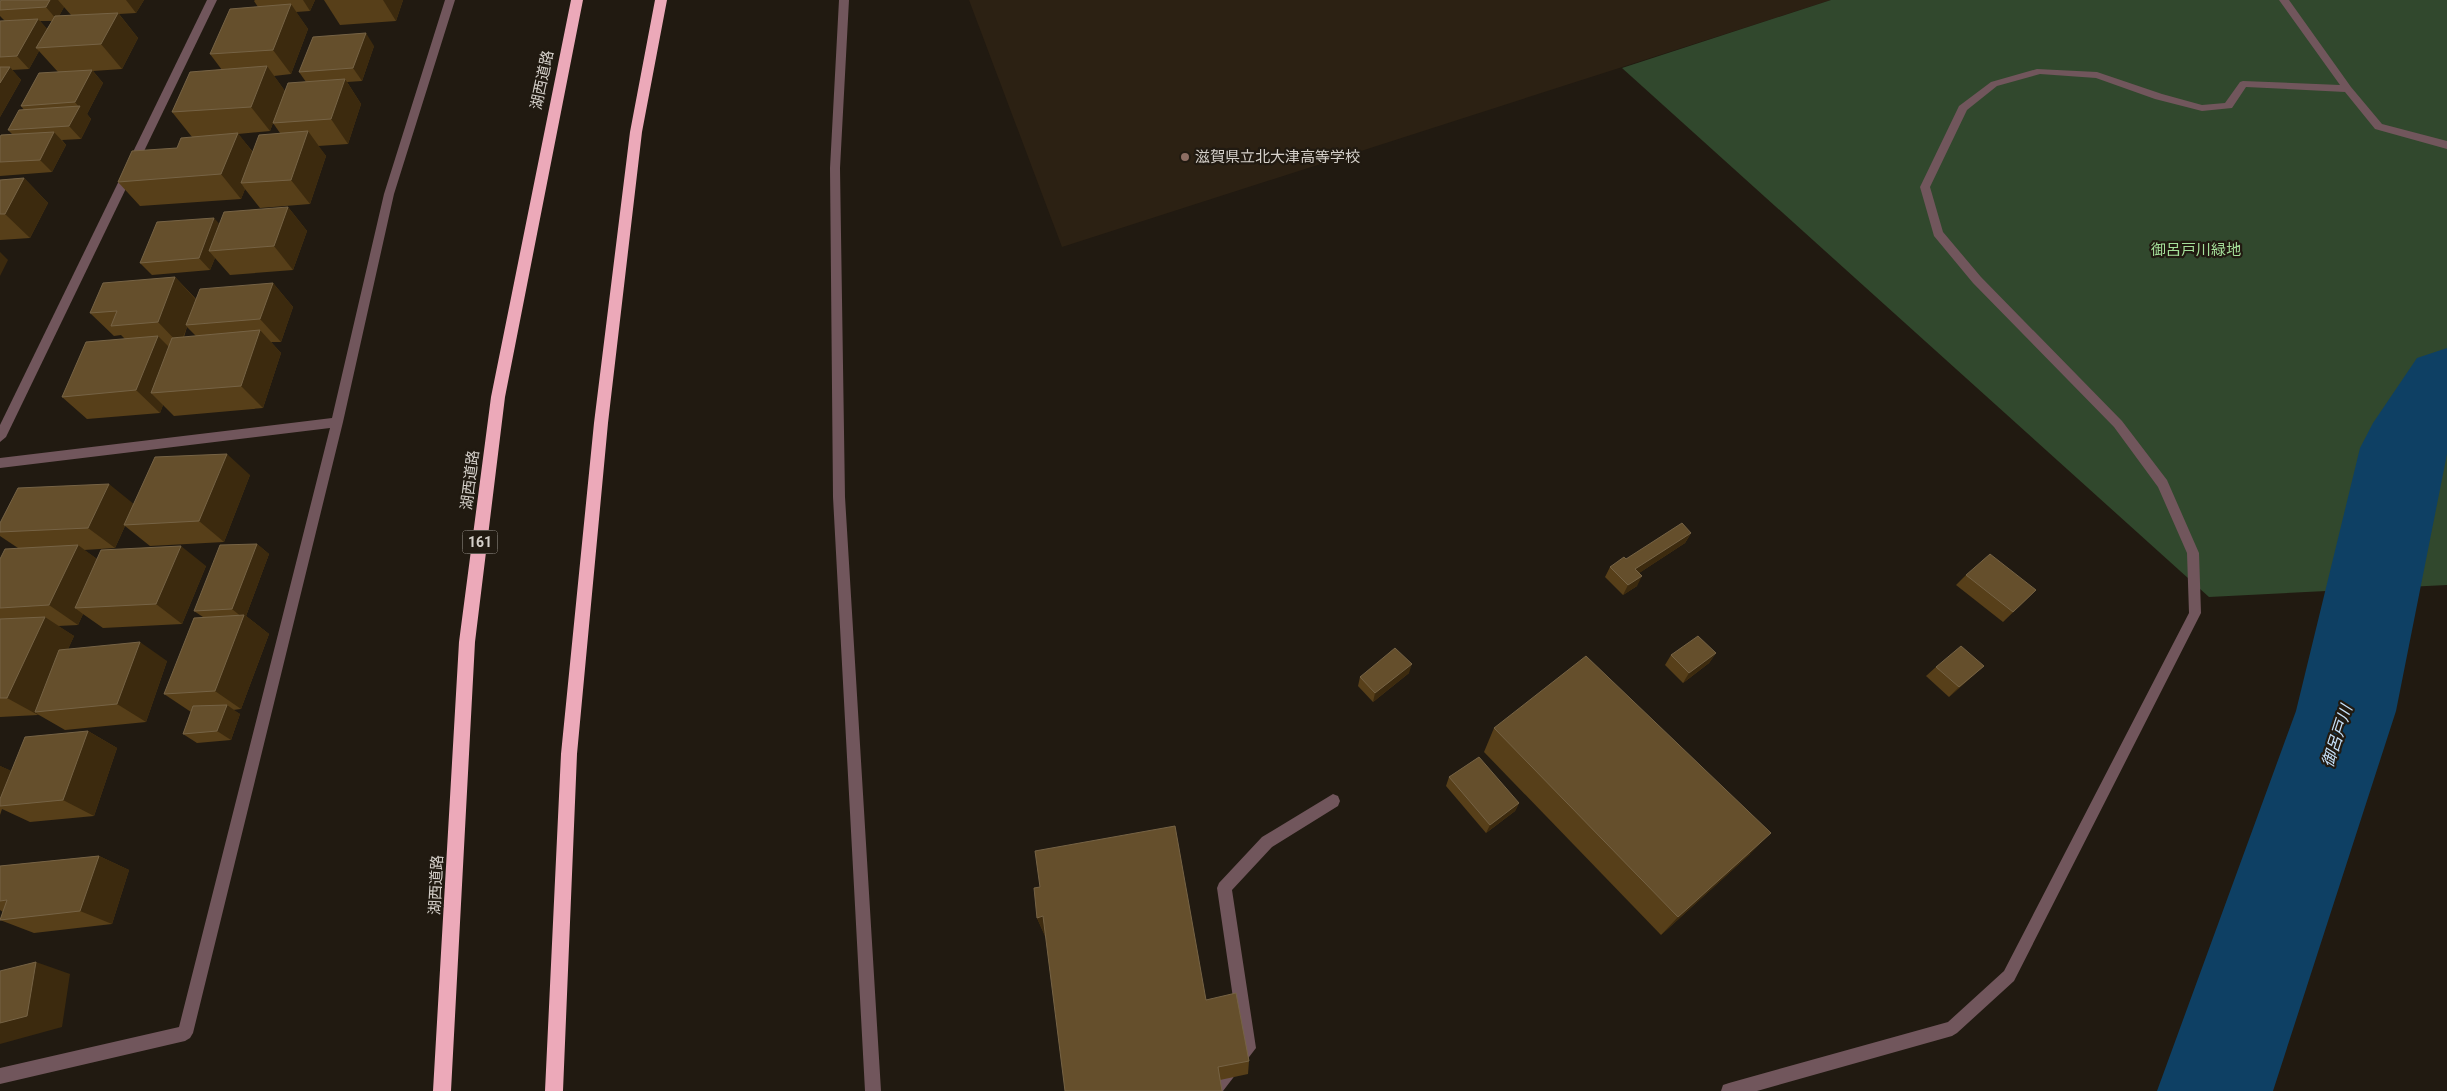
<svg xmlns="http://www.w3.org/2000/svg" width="2447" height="1091" font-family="Roboto,'Noto Sans JP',sans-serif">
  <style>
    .built { fill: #2c2113 }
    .green { fill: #31482d }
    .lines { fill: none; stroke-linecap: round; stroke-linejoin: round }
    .river { fill: #0e4064; fill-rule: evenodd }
    .minor { fill: #71565c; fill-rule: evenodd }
    .highway { fill: #eca9b9; fill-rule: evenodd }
    .wall { fill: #573f19; fill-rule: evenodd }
    .shaded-wall { fill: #3c2a0e }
    .building { fill: #654f2c; stroke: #766345 }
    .education-dot { fill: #8d6e63; stroke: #211a11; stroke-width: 2 }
    .labels { text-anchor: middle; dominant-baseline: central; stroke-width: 4.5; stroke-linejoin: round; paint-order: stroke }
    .shield { fill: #211a11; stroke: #9f9992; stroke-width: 1 }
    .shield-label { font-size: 14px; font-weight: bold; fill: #d5d0ca }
    .street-label { font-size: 15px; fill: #d5d0ca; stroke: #211a11 }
    .poi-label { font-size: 15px; fill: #d5d0ca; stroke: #211a11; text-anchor: start }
    .park-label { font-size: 15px; fill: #a5df9a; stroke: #211a11 }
    .water-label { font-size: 16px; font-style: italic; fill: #c7e2fb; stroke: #211a11 }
  </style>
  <rect width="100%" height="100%" fill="#211a11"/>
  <path class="built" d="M969 0H1831L1062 247Z"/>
  <path class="green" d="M1831 0H2447V585L2209 597 1622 68Z"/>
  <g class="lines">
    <path class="river" d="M2447 348V454L2396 711 2273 1091H2157L2296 711 2360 448 2373 423 2417 358Z"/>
    <g class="minor">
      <path d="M207 0H217L6 437 0 442V425Z"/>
      <path d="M445 0H455L394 194 343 422 193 1033 190 1038 185 1041 0 1084V1068L179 1027 330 428 0 468V458L332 418 384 194Z"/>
      <path d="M839 0H849L840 168 845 497 881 1091H865L833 497 830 168Z"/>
      <path d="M2279 0H2289L2351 87 2382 124 2447 141V149L2375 129 2345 92 2246 87 2232 108 2202 111 2155 99 2096 78 2040 74 1997 86 1967 110 1930 187 1943 232 1981 277 2122 421 2167 480 2199 553 2201 613 2014 981 1957 1033 1952 1036 1757 1091H1721L1723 1085 1729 1083 1948 1022 2004 971 2189 613 2187 553 2158 487 2114 427 1973 283 1934 236 1920 187 1959 106 1991 82 2037 69 2097 72 2162 94 2202 105 2225 103 2240 82 2243 81 2340 85Z"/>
      <path d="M1333 794 1338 796 1340 801 1338 806 1272 847 1232 890 1256 1048 1223 1091H1205L1240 1046 1217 888 1219 883 1262 837Z"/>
    </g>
    <g class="highway">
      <path d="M571 0H583L505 397 475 642 451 1091H433L459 642 491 397Z"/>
      <path d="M655 0H667L642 132 608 423 577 754 563 1091H545L561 754 594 423 630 132Z"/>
    </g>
  </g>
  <g class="wall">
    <path d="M1 0H144L136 13 119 14 138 38 122 69 93 71 103 83 87 114 91 119 81 139 62 140 66 145 52 172 0 176V137L13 135 8 130 24 110 21 106 58 72 39 51 29 69 12 70 21 80 0 117V21H5L0 16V2ZM64 7 71 15 59 16ZM40 21H52L47 29Z"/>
    <path d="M255 0H315L310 11 296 12 308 29 291 74 274 76 285 91 306 82 299 72 374 46 362 81 347 82 361 104 348 144 318 146 326 156 310 204 260 208 245 189 241 199 140 206 118 182 177 148 192 137 172 112 222 70 210 54 258 7 254 1ZM273 123 280 133 253 152 238 134 270 131Z"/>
    <path d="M324 0H403L396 21 340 25Z"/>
    <path d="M24 178 48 203 30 238 0 240V180Z"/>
    <path d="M288 207 307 231 293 270 230 275 215 258 210 270 152 275 140 263 219 224Z"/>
    <path d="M175 277 196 299 273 283 293 307 281 342H271L281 353 263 408 174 416 163 405 160 413 87 419 62 397 125 339 121 335 114 336 90 313ZM187 327 196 336 184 337Z"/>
    <path d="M250 475 224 542 150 546 125 526 115 548 84 550 97 559 206 566 182 624 103 628 83 614 78 625 58 626 74 636 68 649 167 661 146 722 65 730 39 715H38L0 717V559L18 548 0 536V523L134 504Z"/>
    <path d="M1691 533 1685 543 1639 573 1637 586 1623 595 1605 577 1610 567Z"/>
    <path d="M257 544 269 554 246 616 269 634 241 709 233 710 240 714 231 740 197 743 183 734 191 712 164 694 203 617 194 611Z"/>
    <path d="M1966 575 2036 590 2003 622 1956 585Z"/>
    <path d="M1716 653 1709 663 1683 683 1665 665 1671 655Z"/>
    <path d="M1984 666 1949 697 1926 676 1936 667Z"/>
    <path d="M1409 673 1373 702 1358 686 1360 677Z"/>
    <path d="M1494 728 1750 854 1661 935 1484 752Z"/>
    <path d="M88 731 117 748 94 816 30 822 2 809 0 815V766L11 771Z"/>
    <path d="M1449 777 1519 803 1515 811 1486 833 1446 786Z"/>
    <path d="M99 856 129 870 112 924 34 933 0 920 3 912 0 910V866Z"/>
    <path d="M1037 918 1206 1000 1249 1061 1248 1074 1220 1080 1046 936H1045Z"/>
  </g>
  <g class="shaded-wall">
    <path d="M50 0H58L64 7 57 20 46 7Z"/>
    <path d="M126 0H144L136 13Z"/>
    <path d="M303 0H315L310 11Z"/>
    <path d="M383 0H403L396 21Z"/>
    <path d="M291 4 308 29 291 74 273 50Z"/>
    <path d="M118 13 138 38 122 69 101 44Z"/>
    <path d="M38 19 50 32 36 48 39 51 29 69 17 56Z"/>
    <path d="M366 33 374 46 362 81 353 68Z"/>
    <path d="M267 66 285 91 270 131 251 107Z"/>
    <path d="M10 67 21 80 0 117V83Z"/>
    <path d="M92 70 103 83 87 114 91 119 81 139 69 126 79 107 75 102Z"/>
    <path d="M345 79 361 104 348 144 331 119Z"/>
    <path d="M308 131 326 156 310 204 291 180Z"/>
    <path d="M54 132 66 145 52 172 40 160Z"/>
    <path d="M238 133 257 158 241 183 245 189 241 199 221 174Z"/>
    <path d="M24 178 48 203 30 238 5 214Z"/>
    <path d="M288 207 307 231 293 270 274 246Z"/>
    <path d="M214 218 225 230 209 251 215 258 210 270 199 258Z"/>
    <path d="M0 252 8 260 0 276Z"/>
    <path d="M175 277 197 301 186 325 187 327 180 345 158 322Z"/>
    <path d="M273 283 293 307 281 342 260 319Z"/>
    <path d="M260 330 281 353 263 408 241 386Z"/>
    <path d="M158 336 181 359 151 393 163 405 160 413 136 390Z"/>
    <path d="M227 454 250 475 224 542 199 521Z"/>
    <path d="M109 484 135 505 124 525 125 526 115 548 88 528Z"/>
    <path d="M1691 533 1685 543 1630 579 1635 569Z"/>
    <path d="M257 544 269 554 246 616 269 634 241 709 215 691 243 618 232 609Z"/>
    <path d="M78 545 105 565 75 608 83 614 78 625 49 605Z"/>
    <path d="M181 546 206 566 182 624 156 604Z"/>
    <path d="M1642 576 1637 586 1623 595 1628 585Z"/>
    <path d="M45 617 74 636 40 712H35L39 715H38L7 698Z"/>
    <path d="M140 642 167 661 146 722 117 704Z"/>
    <path d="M1716 653 1709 663 1683 683 1689 673Z"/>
    <path d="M1412 664 1409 673 1373 702 1375 693Z"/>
    <path d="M1984 666 1974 675 1949 697 1959 687Z"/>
    <path d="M227 705 240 714 231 740 217 731Z"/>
    <path d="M88 731 117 748 94 816 63 800Z"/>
    <path d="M0 766 16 773 0 806Z"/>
    <path d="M1519 803 1515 811 1486 833 1490 825Z"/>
    <path d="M1771 833 1750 854 1661 935 1678 917Z"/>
    <path d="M99 856 129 870 112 924 80 911Z"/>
    <path d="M1043 916 1050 935 1045 936 1037 918Z"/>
    <path d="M36 962 70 974 62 1027 0 1044V1023Z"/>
  </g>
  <g class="building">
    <path d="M1 0H50L46 7 0 10V2Z"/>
    <path d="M291 4 273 50 210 54 230 9Z"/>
    <path d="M118 13 101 44 36 48 55 16Z"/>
    <path d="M38 19 17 56 0 57V21Z"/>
    <path d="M366 33 353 68 299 72 313 37Z"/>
    <path d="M267 66 251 107 172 112 190 72Z"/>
    <path d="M0 67H10L0 83Z"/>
    <path d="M92 70 75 102 21 106 39 73Z"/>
    <path d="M345 79 331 119 273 123 288 83Z"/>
    <path d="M80 106 69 126 8 130 19 110Z"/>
    <path d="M308 131 291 180 241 183 259 135Z"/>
    <path d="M54 132 40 160 0 162V137L1 135Z"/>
    <path d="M238 133 221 174 118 182 132 151 177 148 181 138Z"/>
    <path d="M24 178 5 214H0V180Z"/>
    <path d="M288 207 274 246 209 251 224 212Z"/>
    <path d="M214 218 199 258 140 263 157 222Z"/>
    <path d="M175 277 158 322 111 326 117 311 90 313 103 283Z"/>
    <path d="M273 283 260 319 186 325 200 289Z"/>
    <path d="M260 330 241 386 151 393 172 338Z"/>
    <path d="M158 336 136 390 62 397 86 342Z"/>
    <path d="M227 454 199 521 124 525 155 457Z"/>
    <path d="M109 484 88 528 0 532V523L18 488Z"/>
    <path d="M1682 523 1691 533 1635 569 1642 576 1628 585 1610 567 1624 557 1626 559Z"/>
    <path d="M257 544 232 609 194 611 220 545Z"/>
    <path d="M78 545 49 605 0 608V559L5 549Z"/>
    <path d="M181 546 156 604 75 608 101 550Z"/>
    <path d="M1990 554 2036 590 2013 612 1966 575Z"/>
    <path d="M244 615 215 691 164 694 194 618Z"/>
    <path d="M45 617 7 698H0V619Z"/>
    <path d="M1698 636 1716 653 1689 673 1671 655Z"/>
    <path d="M140 642 117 704 35 712 59 650Z"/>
    <path d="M1961 646 1984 666 1959 687 1936 667Z"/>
    <path d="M1395 648 1412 664 1375 693 1360 677Z"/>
    <path d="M1586 656 1771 833 1678 917 1494 728Z"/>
    <path d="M227 705 217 731 183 734 193 706Z"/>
    <path d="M88 731 63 800 0 806V799L25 737Z"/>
    <path d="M1479 757 1519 803 1490 825 1449 777Z"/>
    <path d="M1175 826 1206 1000 1236 993 1249 1061 1218 1067 1222 1091H1065L1043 916 1037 918 1034 888 1040 887 1035 851Z"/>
    <path d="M99 856 80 911 0 920 7 900 0 901V866Z"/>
    <path d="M36 962 27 1016 0 1023V971Z"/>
  </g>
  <circle class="education-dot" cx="1185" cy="157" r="5"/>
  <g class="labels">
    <rect class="shield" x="462.5" y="530.5" width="35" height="23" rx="4"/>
    <g class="shield-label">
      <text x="480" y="542">161</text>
    </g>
    <g class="street-label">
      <text transform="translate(542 80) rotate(-78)">湖西道路</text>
      <text transform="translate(470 480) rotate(-83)">湖西道路</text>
      <text transform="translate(436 885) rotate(-87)">湖西道路</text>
    </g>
    <g class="poi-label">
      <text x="1195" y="157">滋賀県立北大津高等学校</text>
    </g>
    <g class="park-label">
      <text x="2196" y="250">御呂戸川緑地</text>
    </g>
    <g class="water-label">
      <text transform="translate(2337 736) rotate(-72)">御呂戸川</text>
    </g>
  </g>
</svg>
